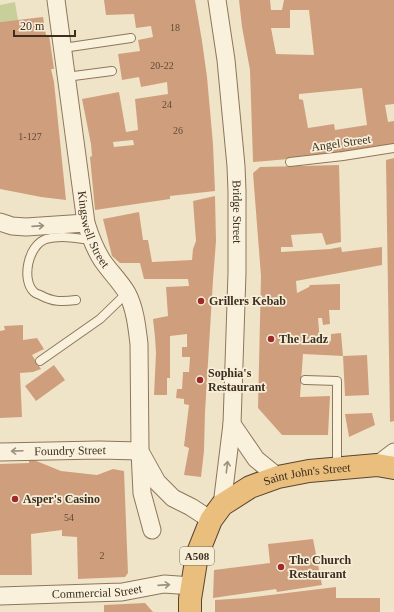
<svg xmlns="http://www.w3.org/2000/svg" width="394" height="612" font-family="Georgia,serif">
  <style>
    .green { fill: #c9cf9b }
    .building { fill: #cf9f7d; fill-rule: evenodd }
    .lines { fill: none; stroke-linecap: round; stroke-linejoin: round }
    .service-casing { stroke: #8d765c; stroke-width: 10 }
    .minor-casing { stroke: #8d765c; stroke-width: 19 }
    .trunk-casing { stroke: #5b4430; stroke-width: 24 }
    .service { stroke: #faf1dc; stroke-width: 8 }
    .minor { stroke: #faf1dc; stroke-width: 17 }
    .trunk { stroke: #eabe7c; stroke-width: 22 }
    .oneway { stroke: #9c907e }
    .poi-dot { fill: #9e2a2b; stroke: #f7eed8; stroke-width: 1.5 }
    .labels { text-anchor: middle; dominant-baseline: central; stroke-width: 3.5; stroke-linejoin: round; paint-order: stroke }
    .number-label { font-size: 10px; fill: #624a37 }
    .shield { fill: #f7eed8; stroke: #756857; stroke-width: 1 }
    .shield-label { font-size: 11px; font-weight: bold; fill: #3d2e20 }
    .street-label { font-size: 12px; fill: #3d2e20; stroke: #f7eed8 }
    .poi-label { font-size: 12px; font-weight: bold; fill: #3d2e20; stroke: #f7eed8; text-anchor: start }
  </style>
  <rect width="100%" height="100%" fill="#f0e4c8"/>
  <path class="green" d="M15 2 18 20 0 22V5Z"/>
  <g class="building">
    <path d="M104 0H195L202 41 207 77 213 144 215 191 170 196V199L95 210 90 157 92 156 91 144 82 99 119 92 126 132 138 130 135 99 168 94 167 82 141 87 139 77 122 80 118 54 140 51 138 40 153 37 151 26 136 28 134 14 106 15ZM133 140 134 145 114 147 113 142Z"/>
    <path d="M239 0H270L271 10H282L284 0H394V104L385 105 388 122 394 121V146L312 157 253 162 250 70 242 27ZM290 10H309L314 55 276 54 271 28H290ZM362 88 367 125 335 130 334 124 308 128 303 100 299 99V94Z"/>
    <path d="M43 17 46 35H49L54 69H51L54 82 66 200 41 197 0 189V22Z"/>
    <path d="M394 158V421L390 422 386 160Z"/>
    <path d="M339 165 341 242 326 245 322 233 291 235 293 247H281V252L330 249 341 247 342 252 382 247V265L296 281 297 293 309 287 310 285 340 284V310H329L330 324 323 325 322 318H318L320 342 331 341V334L341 333 343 356 303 354 300 397 330 396 328 435H282L258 408 261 276 253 173 260 167Z"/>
    <path d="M215 196 216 241 213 280 205 412 204 451 201 477 184 475 189 448 184 446 189 405 184 404V399L176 398 177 389H182L183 372H189L190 357H182V347H187V334L170 336V378H167V395H154L156 353 155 337 153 319 168 316 166 287 189 286 188 279H144L140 263H120L112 256 103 219 139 212 143 240H148L152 262 192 260 193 249 196 241 193 201Z"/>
    <path d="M23 325V340L37 338 44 349 32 355 41 369 33 372 20 373 22 417 0 418V331L5 330 4 326Z"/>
    <path d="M367 355 369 395 345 396 343 356Z"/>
    <path d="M54 365 65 380 36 401 25 386Z"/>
    <path d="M372 413 375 425 349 437 345 414Z"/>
    <path d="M29 458 61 471 97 475 113 469 124 471 128 573 125 577 78 579 77 537 62 536V530L31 534 32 575H0V464L29 463Z"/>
    <path d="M313 539 322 585 277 592 276 589 213 598 214 570 270 563 268 544Z"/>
    <path d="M336 587V598H380V612H215V600L246 598Z"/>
    <path d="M145 603 153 612H104V605Z"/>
  </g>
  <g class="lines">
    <g class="service-casing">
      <g id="service">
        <path d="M63 48 131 38"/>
        <path d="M66 77 112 71"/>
        <path d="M290 162 343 156 394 148"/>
        <path d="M76 300C62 302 53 302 40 295 38 294 36 294 34 292 21 280 28 245 46 239 60 235 77 238 91 240"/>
        <path d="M40 361 100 319 127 293"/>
        <path d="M305 380 337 381V468"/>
      </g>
    </g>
    <g class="minor-casing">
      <g id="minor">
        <path id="s1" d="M56 0 86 223C90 236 95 249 102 260 110 272 120 281 127 293 135 308 137 327 139 344L140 451 142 493 152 530"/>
        <path id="s2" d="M217 0 226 60 236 166 237 191V273L232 424 222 505"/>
        <path d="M0 222 12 226 26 227 86 223"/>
        <path d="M232 424 256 459 278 477"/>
        <path id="s3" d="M0 452 99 450 140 451"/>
        <path d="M142 455 157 482 173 498 191 507 211 520"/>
        <path d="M377 465 394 452"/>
        <path id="s4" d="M0 596 122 592 164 584 192 586"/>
      </g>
    </g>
    <g class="trunk-casing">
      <g id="trunk">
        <path id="s5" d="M190 612V599L197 555 211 520 222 505 250 487 278 477 309 471 377 465 394 468"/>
      </g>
    </g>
    <use href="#service" class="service"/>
    <use href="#minor" class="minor"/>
    <use href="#trunk" class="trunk"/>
  </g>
  <defs><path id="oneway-shaft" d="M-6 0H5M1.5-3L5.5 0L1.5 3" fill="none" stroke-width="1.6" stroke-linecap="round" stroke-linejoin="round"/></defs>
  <g class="oneway">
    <use href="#oneway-shaft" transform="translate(38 226) rotate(-4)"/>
    <use href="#oneway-shaft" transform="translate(17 451) rotate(178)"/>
    <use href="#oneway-shaft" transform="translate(227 467) rotate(-83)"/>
    <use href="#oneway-shaft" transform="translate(164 585) rotate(-4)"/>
  </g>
  <g class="poi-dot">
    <circle cx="201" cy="301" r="4"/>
    <circle cx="271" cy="339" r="4"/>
    <circle cx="200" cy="380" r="4"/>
    <circle cx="15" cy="499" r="4"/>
    <circle cx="281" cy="567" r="4"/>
  </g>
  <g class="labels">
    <g class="number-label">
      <text x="175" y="27">18</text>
      <text x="162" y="65">20-22</text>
      <text x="167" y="104">24</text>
      <text x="178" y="130">26</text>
      <text x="30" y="136">1-127</text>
      <text x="69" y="517">54</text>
      <text x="102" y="555">2</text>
    </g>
    <rect class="shield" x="180" y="547" width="34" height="18" rx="3"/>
    <g class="shield-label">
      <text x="197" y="556">A508</text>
    </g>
    <g class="street-label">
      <text transform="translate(341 143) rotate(-8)">Angel Street</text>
      <text stroke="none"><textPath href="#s2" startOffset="213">Bridge Street</textPath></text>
      <text stroke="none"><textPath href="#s1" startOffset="233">Kingswell Street</textPath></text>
      <text stroke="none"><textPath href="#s3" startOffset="70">Foundry Street</textPath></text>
      <text stroke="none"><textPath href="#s5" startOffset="206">Saint John's Street</textPath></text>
      <text stroke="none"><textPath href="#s4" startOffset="97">Commercial Street</textPath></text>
    </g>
    <g class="poi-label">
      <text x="209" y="301">Grillers Kebab</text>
      <text x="279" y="339">The Ladz</text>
      <text x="208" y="373">Sophia's<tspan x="208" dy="14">Restaurant</tspan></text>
      <text x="23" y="499">Asper's Casino</text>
      <text x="289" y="560">The Church<tspan x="289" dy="14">Restaurant</tspan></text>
    </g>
  </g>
  <path d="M14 30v6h61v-6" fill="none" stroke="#3d2e20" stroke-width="2"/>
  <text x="20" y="30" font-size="12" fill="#3d2e20" stroke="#f7eed8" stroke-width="3" paint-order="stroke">20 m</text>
</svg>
